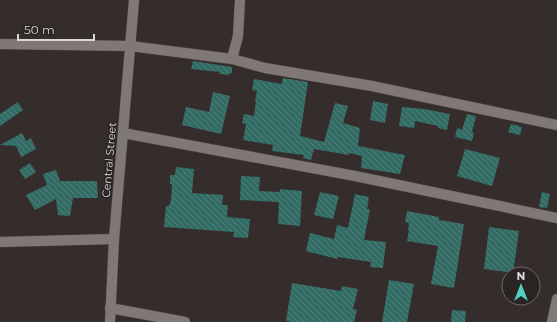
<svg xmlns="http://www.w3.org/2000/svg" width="557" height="322" font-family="Montserrat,sans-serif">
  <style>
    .building { fill: url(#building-back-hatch) }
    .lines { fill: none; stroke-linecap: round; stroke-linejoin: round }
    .minor-casing { stroke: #514c4b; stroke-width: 11 }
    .minor { stroke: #807877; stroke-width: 10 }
    .labels { text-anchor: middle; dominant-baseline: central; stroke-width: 3; stroke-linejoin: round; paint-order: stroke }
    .street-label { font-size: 11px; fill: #dbd6d6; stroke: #2a2323 }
  </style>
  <defs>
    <pattern id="building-back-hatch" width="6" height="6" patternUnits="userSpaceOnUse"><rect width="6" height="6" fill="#336b65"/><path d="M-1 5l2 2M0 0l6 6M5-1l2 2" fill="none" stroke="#507f7a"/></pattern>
  </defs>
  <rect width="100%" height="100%" fill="#342d2c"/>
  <g class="building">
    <path d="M193 61 232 67V73H230L229 75 219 74 220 72 191 69Z"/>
    <path d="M283 78 308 82 300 136 324 142 335 103 348 106 343 123 360 128 358 146 405 155 400 174 361 168 362 156 349 153V155L314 149 311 160 303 158 304 155 272 151 273 145 243 140 246 124 242 123 244 114 254 116 256 101H255L257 91 252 90 254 79 282 84Z"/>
    <path d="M213 92 230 96 221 134 182 125 186 107 209 112Z"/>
    <path d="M373 101 388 104 385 123 370 120Z"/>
    <path d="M18 102 23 110 0 126V114Z"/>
    <path d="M402 107 424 109 450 114 447 130 438 128V126L415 121 414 128 399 126Z"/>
    <path d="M467 114 476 116 472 132 474 133 472 141 455 137 457 128 462 130Z"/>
    <path d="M511 124 522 127 520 135 508 132Z"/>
    <path d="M22 133 26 141 31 138 36 149 21 157 16 146 0 145Z"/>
    <path d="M465 149 500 158 492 186 457 176Z"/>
    <path d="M30 163 36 172 25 179 19 170Z"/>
    <path d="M176 167 194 169 192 193 223 195 222 205H228L227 217 250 219 248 238 233 237 234 232 164 227 166 206H169L171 200 172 184H170V175H175Z"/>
    <path d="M56 170 60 181H97L98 198H73L70 216 58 215 56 199 35 210 26 195 47 185 43 174Z"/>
    <path d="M241 176 260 177 259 191 280 192V189L302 191 300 226 278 224 279 202 240 200Z"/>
    <path d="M320 192 339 196 333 219 314 215Z"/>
    <path d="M542 192 550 194 547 208 539 207Z"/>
    <path d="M355 194 369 197 367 209H370L364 240 386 242 383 268 370 267 371 262 338 257 337 259 306 251 310 233 334 239 337 225 348 228Z"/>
    <path d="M407 211 439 217V220L464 224 454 288 431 284 438 246 407 241 409 230H408L409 223 405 222Z"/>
    <path d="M489 227 519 231 513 273 484 269Z"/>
    <path d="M389 280 414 284 407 322H382Z"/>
    <path d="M292 283 341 291 342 286 358 289 353 309 357 310 354 322H293L286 321Z"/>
    <path d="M452 310 466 311 465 322H451Z"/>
  </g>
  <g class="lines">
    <g class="minor-casing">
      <g id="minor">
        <path d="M0 44 130 46 232 59 265 68 372 86 557 125"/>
        <path d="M232 59 238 36 240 0"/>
        <path d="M123 133 355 176 557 218"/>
        <path d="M0 242 114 239"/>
        <path d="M110 308 185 322"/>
        <path d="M110 322 114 239 134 0"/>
        <path d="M552 322 557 299"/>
      </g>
    </g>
    <use href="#minor" class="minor"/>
  </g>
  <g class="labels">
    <g class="street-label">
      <text transform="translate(109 160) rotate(-85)">Central Street</text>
    </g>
  </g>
  <g transform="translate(521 286)"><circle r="19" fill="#2a2323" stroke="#716b6b"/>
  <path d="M0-3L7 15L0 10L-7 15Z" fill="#56cec3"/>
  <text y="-6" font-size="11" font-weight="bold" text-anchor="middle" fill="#dbd6d6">N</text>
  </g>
  <path d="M18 34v6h76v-6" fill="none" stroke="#dbd6d6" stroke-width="2"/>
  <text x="24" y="34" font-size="12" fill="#dbd6d6" stroke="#2a2323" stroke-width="3" paint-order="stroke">50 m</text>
</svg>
